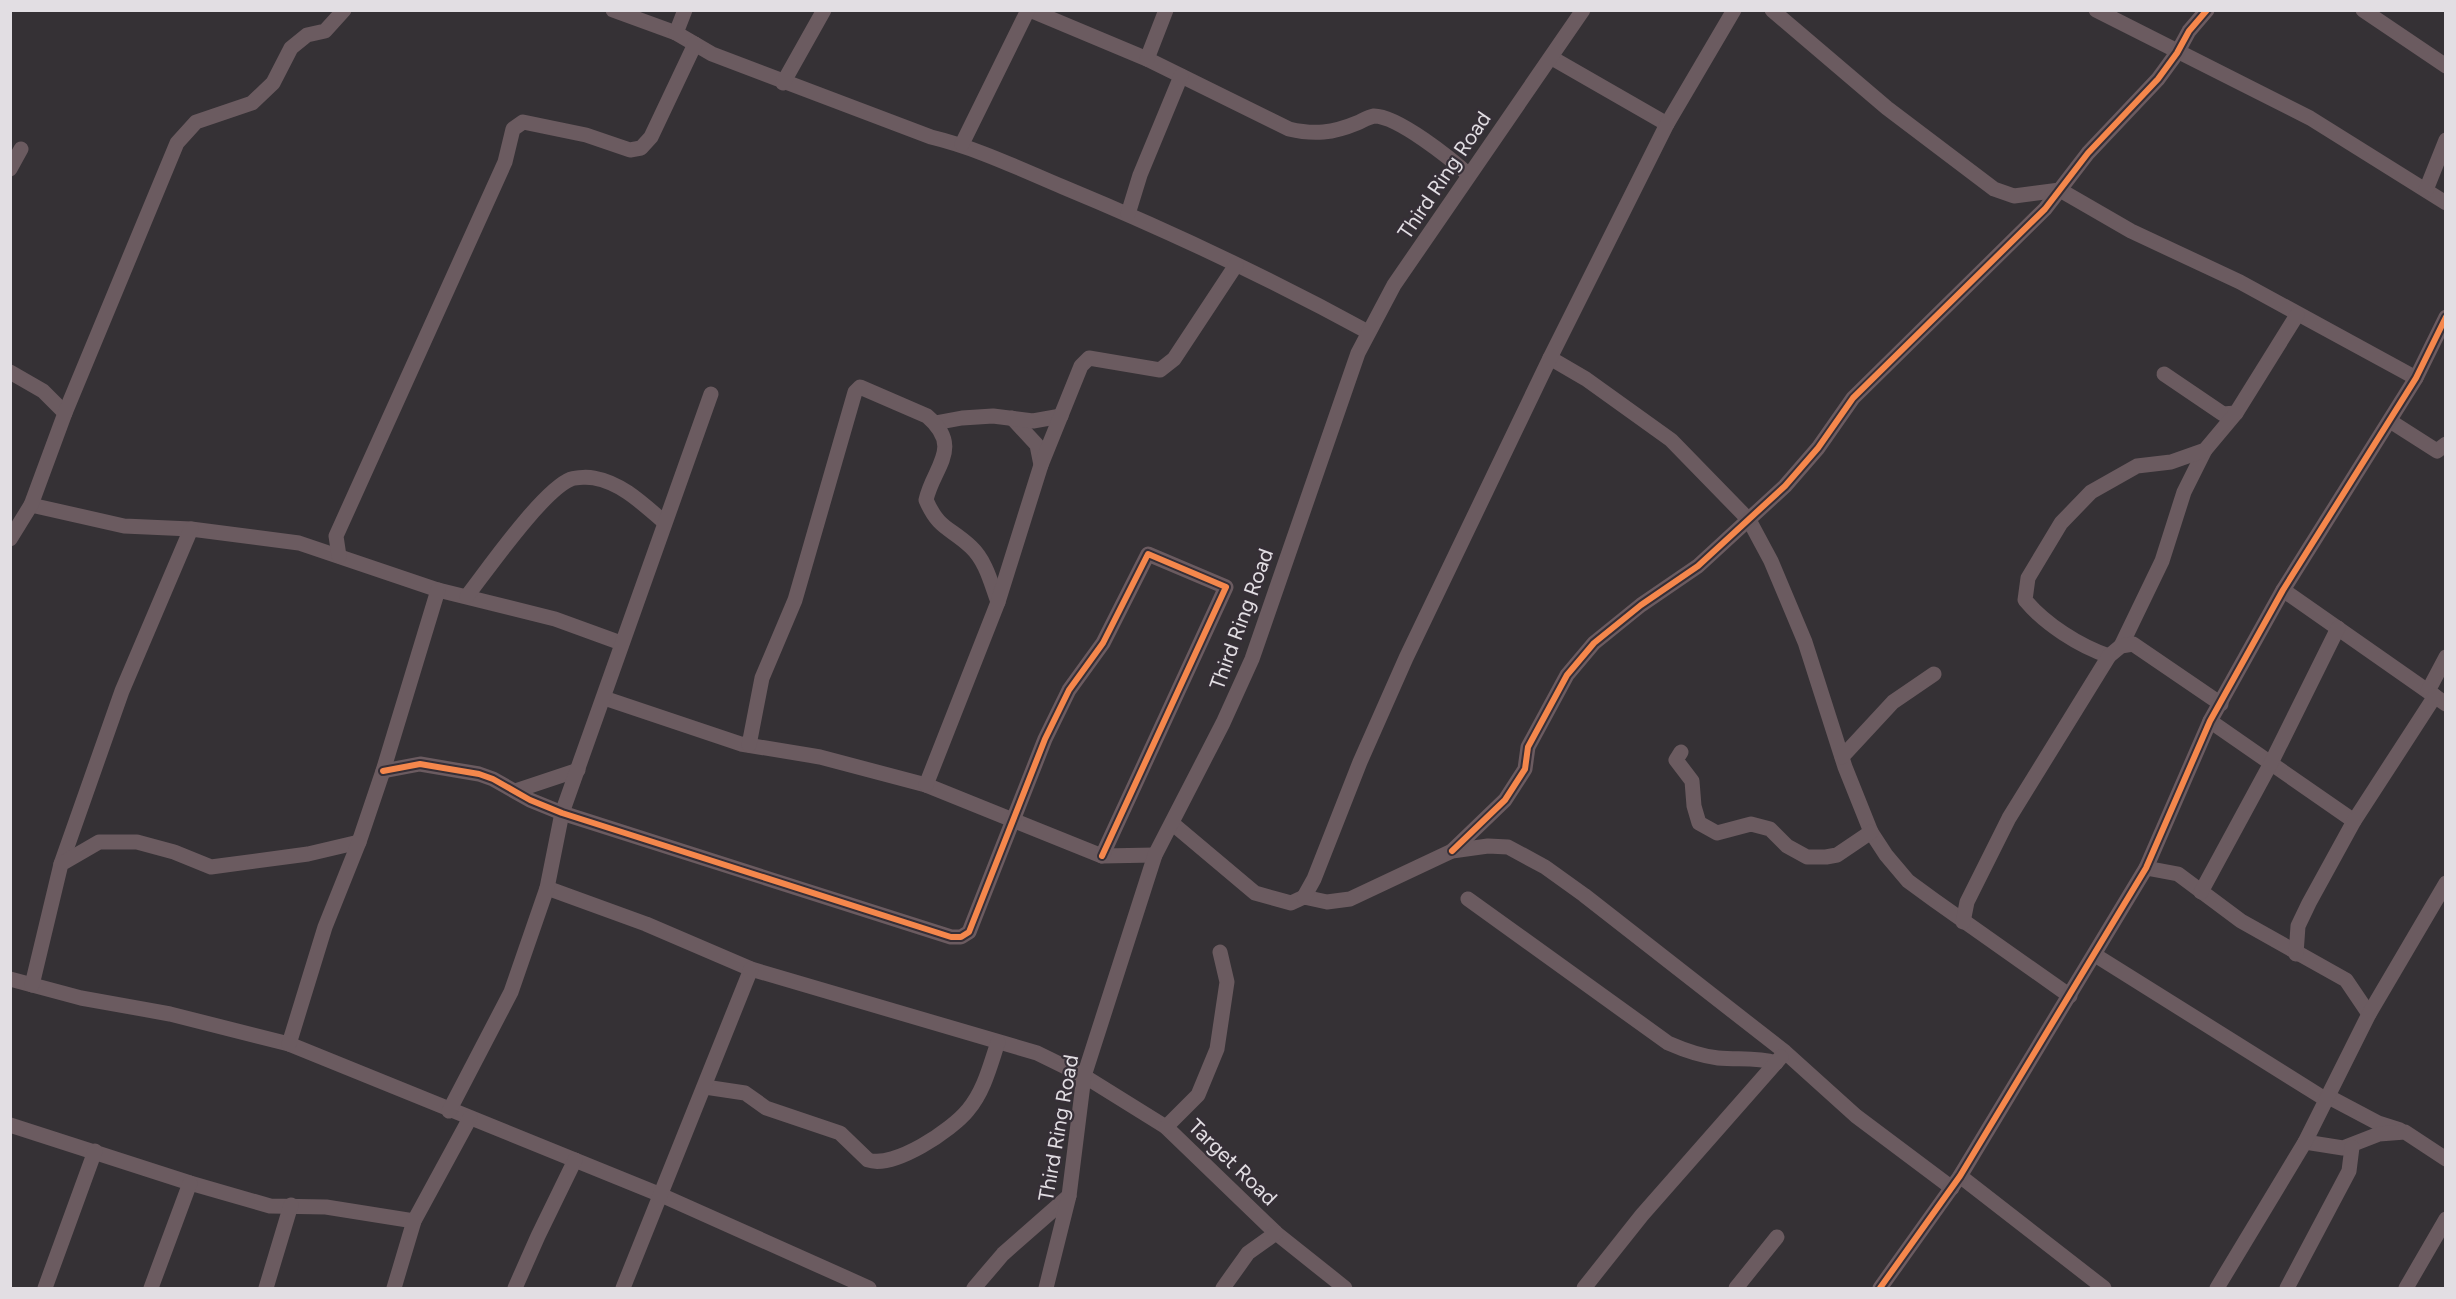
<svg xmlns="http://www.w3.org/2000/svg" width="2456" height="1299" font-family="Figtree,sans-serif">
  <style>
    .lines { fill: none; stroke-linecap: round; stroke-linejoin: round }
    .minor { stroke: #6b5b60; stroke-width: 15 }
    .cycleway-casing { stroke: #362f37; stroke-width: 10 }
    .cycleway { stroke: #f5874c; stroke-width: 6 }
    .labels { text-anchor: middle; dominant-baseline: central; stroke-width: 4.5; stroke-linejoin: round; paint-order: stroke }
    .street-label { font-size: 21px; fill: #e2dee3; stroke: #362f37 }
  </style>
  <rect width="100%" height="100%" fill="#353135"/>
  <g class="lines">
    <g class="minor">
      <path d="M613 10 676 33"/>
      <path d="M685 10 676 33 712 54 931 137C977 148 1020 169 1063 187 1167 230 1269 278 1368 332"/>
      <path d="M1030 10 1147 59 1289 129C1314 135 1333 133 1357 123 1362 121 1368 117 1374 116 1398 116 1451 159 1469 175"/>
      <path d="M1772 10 1887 108 1994 189 2014 196 2060 190 2131 231 2240 282 2416 378"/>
      <path d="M2096 10 2310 118 2446 203"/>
      <path d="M2363 10 2446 66"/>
      <path d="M1552 58 1667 124"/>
      <path d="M1147 59 1166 10"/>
      <path d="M783 83 824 10"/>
      <path d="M962 144 1028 10"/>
      <path d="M10 169 21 149"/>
      <path d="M2426 190 2446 140"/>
      <path d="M1128 214 1140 175 1181 76"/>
      <path d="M1550 358 1586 379 1671 440 1749 520 1771 561 1805 642 1845 767 1871 832 1886 855 1908 881 1934 900 2070 996"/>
      <path d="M10 372 43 391 65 413"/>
      <path d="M2164 374 2223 414 2236 413"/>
      <path d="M1012 418 1037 445 1041 465"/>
      <path d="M2390 421 2437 451 2446 444"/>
      <path d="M935 423 962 418 993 416 1033 421 1061 416"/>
      <path d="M31 505 124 526 191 529 299 543 438 590 555 619 621 643"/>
      <path d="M10 539 31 505 65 413 177 143 196 122 252 103 273 83 291 48 307 35 325 31 344 10"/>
      <path d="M339 556 336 536 505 162 513 129 523 122 586 135 630 150 641 148 651 137 695 44"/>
      <path d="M2283 590 2446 704"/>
      <path d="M467 596C488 569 543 490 571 479 577 477 589 477 594 478 622 483 643 504 664 522"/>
      <path d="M2121 646 2162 561 2184 492 2205 450"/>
      <path d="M2109 656C2079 646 2045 624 2025 600L2028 578 2061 523 2091 492 2137 466 2171 462 2205 450 2236 413 2297 315"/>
      <path d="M2428 691 2446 657"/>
      <path d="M604 698 741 744 820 757 926 785 1102 856 1155 855"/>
      <path d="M2210 721 2354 821"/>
      <path d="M749 745 762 678 795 600 855 392 860 387 927 416C964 448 933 467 926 500 939 530 950 527 971 547 986 561 991 583 998 602"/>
      <path d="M1681 752 1676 760 1692 781 1694 806 1699 823 1717 833 1751 824 1770 829 1787 846 1807 857H1826L1837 855 1871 832"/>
      <path d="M1842 757 1893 702 1934 674"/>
      <path d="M383 771 420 764 479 774 493 779 530 800 562 813 951 937H961L969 932 1045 739 1069 690 1103 643 1148 554 1226 587 1102 856"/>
      <path d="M926 785 998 602 1041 465 1081 366 1089 358 1160 370 1174 359 1236 265"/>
      <path d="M515 791 578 770"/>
      <path d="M1173 824 1255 893 1291 903 1304 897 1327 902 1350 899 1452 851 1488 846 1508 847 1545 867 1584 895 1785 1052 1856 1116 1952 1188"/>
      <path d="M1452 851 1505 800 1525 769 1528 747 1567 675 1594 643 1641 605 1698 566 1785 486 1818 448 1853 398 2045 209 2088 153 2158 79 2177 53 2189 31 2207 10"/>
      <path d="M61 864 122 691 191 529"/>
      <path d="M2146 868 2178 874 2241 921 2346 980 2369 1014"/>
      <path d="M547 888 646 924 751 969 1037 1053 1084 1076 1166 1127 1276 1233 1345 1288"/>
      <path d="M2201 892 2271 763 2338 628"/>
      <path d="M1304 897 1314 879 1360 762 1406 658 1550 358 1667 124 1734 10"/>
      <path d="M1468 899 1668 1043C1684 1050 1700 1056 1718 1058 1739 1060 1756 1057 1776 1063"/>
      <path d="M1963 922 1967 902 2009 818 2109 656 2121 646 2133 644 2221 704"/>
      <path d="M2296 954 2298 926 2309 903 2354 821 2435 696"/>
      <path d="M2095 955 2325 1099"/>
      <path d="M10 979 81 998 170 1014 289 1044 661 1195 869 1288"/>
      <path d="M32 985 61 864 99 842H137L174 852 211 867 308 854 359 842"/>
      <path d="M289 1044 325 927 359 842 383 771 438 590"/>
      <path d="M705 1087 745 1093 766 1108 840 1133 868 1160C894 1169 952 1130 968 1110 984 1091 990 1066 998 1042"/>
      <path d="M2327 1096 2378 1123 2400 1130"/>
      <path d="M449 1111 511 992 547 888 562 813 711 394"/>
      <path d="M10 1125 190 1183 270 1206 326 1207 414 1221"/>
      <path d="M1166 1127 1198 1095 1217 1049 1227 982 1220 952"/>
      <path d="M2305 1142 2343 1148 2379 1134 2405 1132 2446 1159"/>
      <path d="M1960 1176 2104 1288"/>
      <path d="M45 1288 95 1151"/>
      <path d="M151 1288 190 1183"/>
      <path d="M266 1288 291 1205"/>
      <path d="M394 1288 414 1221 470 1118"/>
      <path d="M515 1288 538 1236 575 1160"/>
      <path d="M623 1288 751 969"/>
      <path d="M974 1288 1003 1254 1069 1196"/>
      <path d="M1046 1288 1069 1196 1084 1076 1155 855 1223 723 1252 659 1358 353 1394 285 1583 10"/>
      <path d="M1223 1288 1248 1253 1276 1233"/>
      <path d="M1584 1288 1642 1215 1781 1057"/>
      <path d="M1736 1288 1777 1237"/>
      <path d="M1880 1288 1960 1176 2146 868 2210 721 2283 590 2416 378 2446 317"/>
      <path d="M2217 1288 2305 1142 2369 1014 2446 883"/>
      <path d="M2287 1288 2349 1171 2352 1147"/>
      <path d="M2406 1288 2446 1219"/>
    </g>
    <g class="cycleway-casing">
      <g id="cycleway">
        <path d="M383 771 420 764 479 774 493 779 530 800 562 813 951 937H961L969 932 1045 739 1069 690 1103 643 1148 554 1226 587 1102 856"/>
        <path d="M1452 851 1505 800 1525 769 1528 747 1567 675 1594 643 1641 605 1698 566 1785 486 1818 448 1853 398 2045 209 2088 153 2158 79 2177 53 2189 31 2207 10"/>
        <path d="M1880 1288 1960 1176 2146 868 2210 721 2283 590 2416 378 2446 317"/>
      </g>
    </g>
    <use href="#cycleway" class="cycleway"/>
  </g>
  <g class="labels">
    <g class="street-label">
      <text transform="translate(1444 175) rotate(-56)">Third Ring Road</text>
      <text transform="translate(1241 619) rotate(-70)">Third Ring Road</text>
      <text transform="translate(1058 1128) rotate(-80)">Third Ring Road</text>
      <text transform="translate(1233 1162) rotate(44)">Target Road</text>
    </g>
  </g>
  <rect width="2456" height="1299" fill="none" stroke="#e2dee3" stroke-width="24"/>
</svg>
